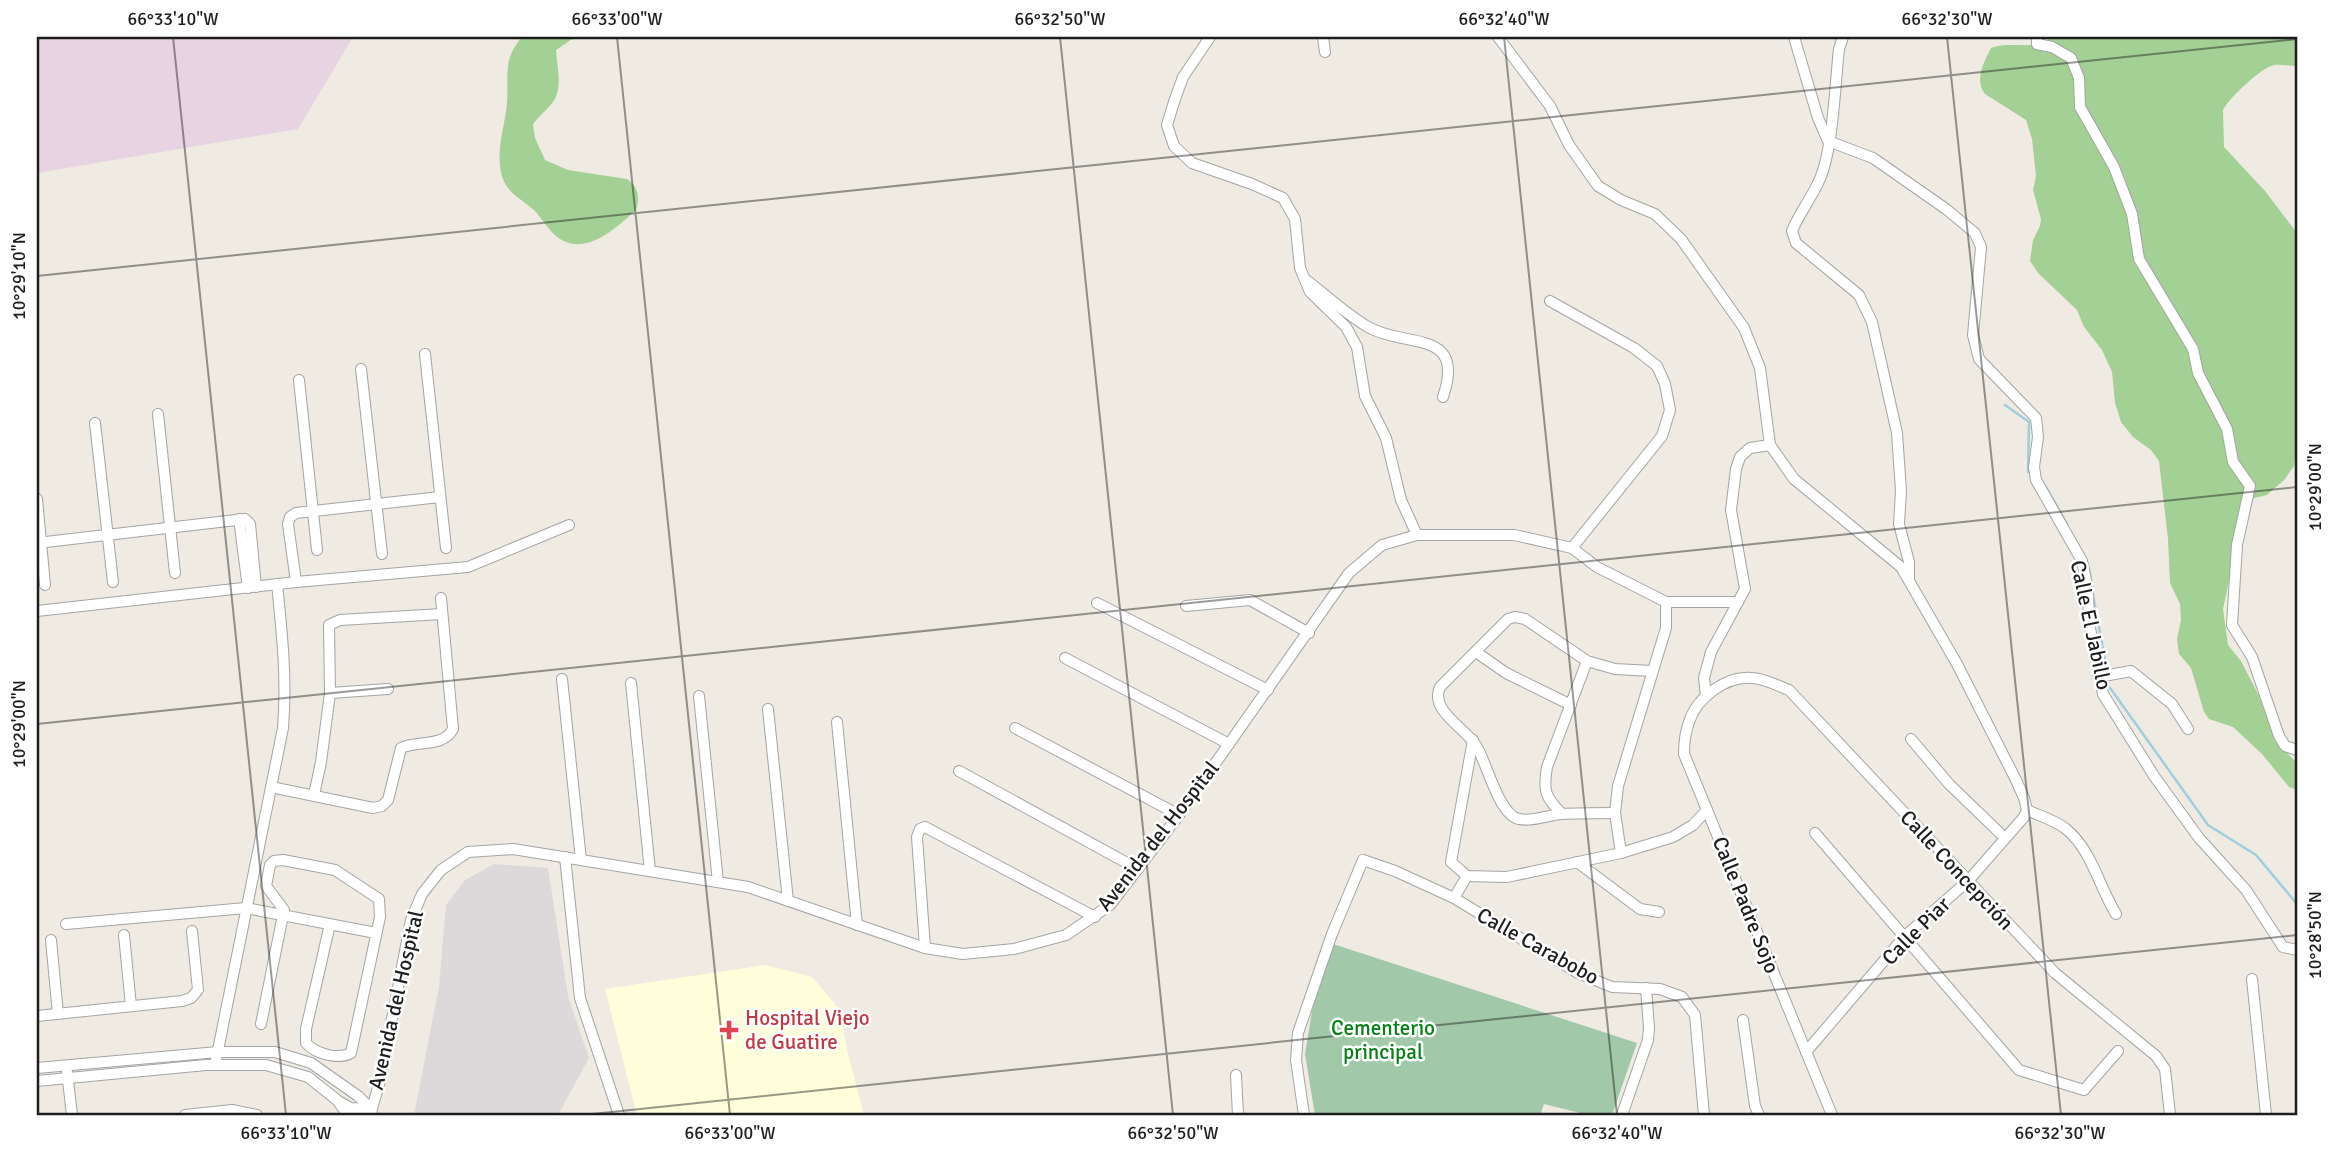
<svg xmlns="http://www.w3.org/2000/svg" width="2334" height="1152" font-family="Signika,sans-serif">
  <style>
    .residential { fill: #dbd9d9 }
    .industrial { fill: #e8d3e3 }
    .education { fill: #feffda }
    .forest { fill: #a3d094 }
    .cemetery { fill: #a1c9a9 }
    .lines { fill: none; stroke-linecap: round; stroke-linejoin: round }
    .stream { stroke: #9fcedf; stroke-width: 2.5 }
    .street-casing { stroke: #a4a4a4; stroke-width: 12 }
    .street { stroke: #fff; stroke-width: 10 }
    .ticks { fill: none; stroke: #1d1d1d; stroke-width: 2; stroke-opacity: 0.45 }
    .health-dot { fill: #e0444e; stroke: #fff; stroke-width: 2.5 }
    .labels { text-anchor: middle; dominant-baseline: central; stroke-width: 5; stroke-linejoin: round; paint-order: stroke }
    .street-label { font-size: 21px; fill: #1d1d1d; stroke: #fff }
    .health-label { font-size: 21px; fill: #be3a42; stroke: #fff; text-anchor: start }
    .park-label { font-size: 21px; fill: #058014; stroke: #fff }
    .neatline { fill: none; stroke: #1d1d1d; stroke-width: 2.5 }
    .ticks-label { font-size: 18px; text-anchor: middle; fill: #1d1d1d }
  </style>
  <rect width="100%" height="100%" fill="#efebe2"/>
  <path class="residential" d="M494 864 548 868 568 996 589 1058 558 1115H414L439 987 446 905 465 880Z"/>
  <path class="industrial" d="M37 37H353L298 129 37 173Z"/>
  <path class="education" d="M765 965 812 977 840 1010 847 1050 864 1115H637L605 989Z"/>
  <g class="forest">
    <path d="M522 37H575L556 50C557 67 563 88 553 102 547 110 539 116 533 124L535 138 545 160 568 170 627 179C639 187 640 198 636 210 616 228 584 259 556 236 548 229 542 219 535 211 521 198 505 193 501 172 496 148 505 126 507 103 509 75 502 60 522 37Z"/>
    <path d="M2052 37H2297V66C2290 66 2281 64 2274 65 2262 67 2228 99 2223 110L2224 147 2265 191 2297 233V442L2294 466 2284 480 2267 495 2246 500 2223 609 2228 645 2241 661 2258 694 2276 742 2297 763V790L2289 787 2262 754 2233 727 2209 719 2204 712 2191 668 2179 654 2177 639 2181 620 2180 604 2170 583 2168 539 2159 461 2151 450 2133 437 2121 422 2115 403 2112 372 2102 350 2084 327 2077 310 2039 274 2030 261 2033 240 2040 226 2041 219 2033 190 2036 176 2032 139 2026 120 1985 94C1974 80 1984 62 1991 48 2012 40 2034 52 2052 37Z"/>
  </g>
  <path class="cemetery" d="M1330 943 1637 1043 1612 1115H1588L1544 1104 1540 1115H1315L1305 1054 1313 1005Z"/>
  <g class="lines">
    <g class="stream">
      <path d="M2005 405 2029 422 2028 472"/>
      <path d="M2046 487 2067 524"/>
      <path d="M2088 564 2092 585"/>
      <path d="M2093 595 2107 671"/>
      <path d="M2108 677V685L2208 825 2256 855 2297 904"/>
    </g>
    <g class="street-casing">
      <g id="street">
        <path d="M1210 37 1183 77 1174 102 1167 125 1174 146 1192 163 1252 184 1283 198 1295 219 1300 268 1310 292 1346 327 1357 347 1365 396 1386 438 1401 500 1417 535"/>
        <path d="M1323 37 1325 52"/>
        <path d="M1498 37 1550 106 1569 145 1598 186 1621 200 1655 214 1681 239 1744 328 1760 368 1770 445 1794 479 1901 567 1957 664 2016 780 2024 798 2027 810"/>
        <path d="M1794 37 1818 118 1828 141 1873 158 1946 209 1975 233 1981 247 1973 335 1979 359 2036 418 2038 437 2034 467 2036 480 2082 561 2088 590 2089 623 2103 694 2154 776 2199 838 2246 890 2283 947 2297 950"/>
        <path d="M1843 37 1839 49C1835 84 1833 154 1818 183 1810 200 1799 214 1792 231L1796 243 1859 295 1872 322 1897 433 1901 491 1899 524 1909 562V578"/>
        <path d="M2037 37V44L2052 47 2071 58 2079 78 2080 107 2114 167 2132 214 2139 259 2193 349 2198 373 2227 429 2233 462 2250 486 2237 545 2232 625 2252 657 2279 736 2285 746 2297 750"/>
        <path d="M1305 279C1325 294 1348 316 1370 328 1407 348 1466 329 1443 397"/>
        <path d="M1550 301 1634 348 1657 366 1665 384 1670 410 1662 436 1572 548"/>
        <path d="M425 354 446 548"/>
        <path d="M361 369 382 554"/>
        <path d="M299 380 317 550"/>
        <path d="M158 414 175 573"/>
        <path d="M95 423 113 582"/>
        <path d="M37 499 45 585"/>
        <path d="M239 519 248 588"/>
        <path d="M37 543 245 519 250 524 256 587"/>
        <path d="M296 582 288 524 290 517 296 513 440 497"/>
        <path d="M1097 603 1268 690"/>
        <path d="M1186 606 1250 600 1309 633"/>
        <path d="M37 611 296 582 468 567 569 525"/>
        <path d="M1476 652 1506 673 1571 705"/>
        <path d="M1065 658 1229 744"/>
        <path d="M2098 677 2131 671 2172 704 2188 729"/>
        <path d="M562 679 581 860"/>
        <path d="M631 683 650 871"/>
        <path d="M330 693 388 689"/>
        <path d="M699 696 718 882"/>
        <path d="M1706 696 1704 678 1711 652 1745 589 1731 510 1736 469 1740 457 1750 448 1770 445"/>
        <path d="M768 709 788 901"/>
        <path d="M837 722 857 925"/>
        <path d="M1015 728 1179 815"/>
        <path d="M1911 739 1949 784 2005 838"/>
        <path d="M1473 740 1451 862 1467 876 1507 877 1621 853 1673 837 1693 825 1707 810"/>
        <path d="M959 771 1138 869"/>
        <path d="M271 787 373 808 382 806 388 800 401 748C417 740 443 748 453 729L441 598"/>
        <path d="M314 795 321 762 330 693 329 625 340 620 442 614"/>
        <path d="M2027 810C2040 816 2055 820 2066 829 2092 850 2099 887 2116 914"/>
        <path d="M1615 813C1597 813 1579 813 1561 814 1549 815 1531 822 1519 819 1499 815 1487 764 1477 747 1466 728 1429 711 1440 687L1508 619 1515 617 1525 619 1587 661 1615 669 1652 671"/>
        <path d="M1562 814C1545 797 1543 791 1547 767L1587 661"/>
        <path d="M1815 833 2019 1070 2084 1090 2118 1051"/>
        <path d="M1621 853 1615 813 1618 786 1666 628V602"/>
        <path d="M565 857 580 998 619 1115"/>
        <path d="M1577 862 1640 909 1659 912"/>
        <path d="M1454 898 1467 876"/>
        <path d="M66 924 246 908 376 933"/>
        <path d="M124 935 131 1006"/>
        <path d="M51 940 58 1014"/>
        <path d="M925 948 917 837 920 829 925 827 1095 917"/>
        <path d="M2252 979 2266 1115"/>
        <path d="M37 1016 182 1001 191 998 198 990 192 931"/>
        <path d="M1743 1020 1755 1106 1759 1115"/>
        <path d="M261 1024 284 910 266 886 270 865 274 861 283 860 335 870 379 899 380 917 351 1053C339 1060 315 1054 306 1043V1029L330 924"/>
        <path d="M1806 1052 1905 936 1968 881 2024 817 2027 810"/>
        <path d="M215 1065 283 728C287 679 282 633 277 584"/>
        <path d="M37 1068 218 1052H275L311 1063 358 1096 371 1109 372 1114"/>
        <path d="M67 1072 72 1115"/>
        <path d="M1236 1075 1238 1115"/>
        <path d="M37 1081 206 1065H266L308 1077 337 1100 348 1115"/>
        <path d="M340 1102 350 1108 371 1109"/>
        <path d="M185 1115 232 1110 257 1115"/>
        <path d="M370 1115 380 1081 411 920 422 894 441 870 468 852 513 849 748 887 925 948 963 954 1014 949 1066 935 1110 905 1179 815 1349 573 1382 545 1417 535H1514L1572 548 1597 567 1666 602H1738"/>
        <path d="M1304 1115 1296 1060 1298 1033 1332 934 1363 860 1395 871 1454 898 1578 973 1612 987 1660 989 1682 997 1695 1015 1704 1115"/>
        <path d="M1622 1115 1648 1040 1649 1028 1646 988"/>
        <path d="M1832 1115 1684 754C1684 743 1685 733 1689 722 1697 697 1726 676 1752 678 1764 678 1778 686 1789 690L2055 973 2156 1056 2165 1069 2170 1115"/>
      </g>
    </g>
    <use href="#street" class="street"/>
  </g>
  <path class="ticks" d="M173 37 286 1115M617 37 730 1115M1060 37 1173 1115M1504 37 1617 1115M1947 37 2061 1115M37 276 2297 39M37 724 2297 487M583 1115 2297 935"/>
  <path class="health-dot" d="M725.5 1019.5h7v7h7v7h-7v7h-7v-7h-7v-7h7z"/>
  <g class="labels">
    <g class="street-label">
      <text transform="translate(2091 625) rotate(78)">Calle El Jabillo</text>
      <text transform="translate(1158 836) rotate(-52)">Avenida del Hospital</text>
      <text transform="translate(1957 870) rotate(47)">Calle Concepción</text>
      <text transform="translate(1746 905) rotate(68)">Calle Padre Sojo</text>
      <text transform="translate(1916 931) rotate(-45)">Calle Piar</text>
      <text transform="translate(1538 946) rotate(29)">Calle Carabobo</text>
      <text transform="translate(396 1000) rotate(-77)">Avenida del Hospital</text>
    </g>
    <g class="health-label">
      <text x="745" y="1018">Hospital Viejo<tspan x="745" dy="24">de Guatire</tspan></text>
    </g>
    <g class="park-label">
      <text x="1383" y="1028">Cementerio<tspan x="1383" dy="24">principal</tspan></text>
    </g>
  </g>
  <rect width="2334" height="1152" fill="none" stroke="#ffffff" stroke-width="77"/>
  <rect x="38" y="38" width="2258" height="1076" class="neatline"/>
  <g class="ticks-label">
    <text x="173" y="25">66°33'10"W</text>
    <text x="617" y="25">66°33'00"W</text>
    <text x="1060" y="25">66°32'50"W</text>
    <text x="1504" y="25">66°32'40"W</text>
    <text x="1947" y="25">66°32'30"W</text>
    <text transform="translate(19 276) rotate(-90)" y="6">10°29'10"N</text>
    <text transform="translate(2315 487) rotate(-90)" y="6">10°29'00"N</text>
    <text transform="translate(19 724) rotate(-90)" y="6">10°29'00"N</text>
    <text transform="translate(2315 935) rotate(-90)" y="6">10°28'50"N</text>
    <text x="286" y="1139">66°33'10"W</text>
    <text x="730" y="1139">66°33'00"W</text>
    <text x="1173" y="1139">66°32'50"W</text>
    <text x="1617" y="1139">66°32'40"W</text>
    <text x="2060" y="1139">66°32'30"W</text>
  </g>
</svg>
